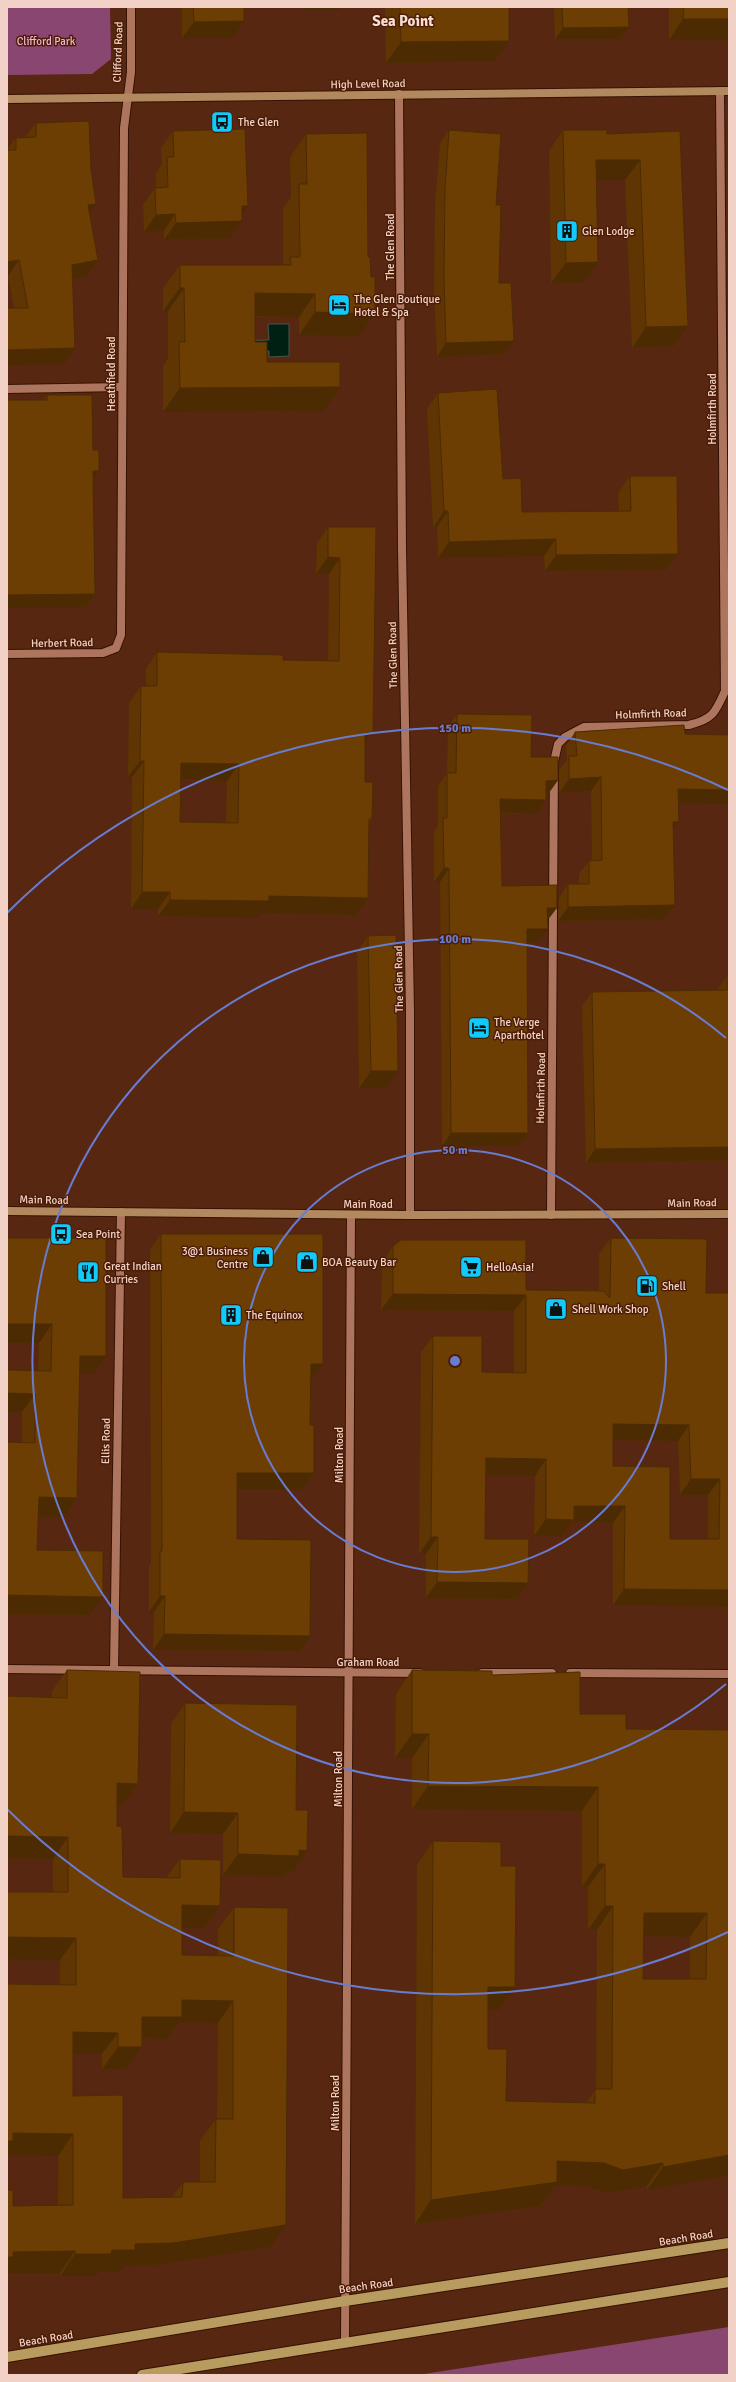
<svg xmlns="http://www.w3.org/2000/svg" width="736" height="2382" font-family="Signika,sans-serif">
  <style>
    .green { fill: #894670 }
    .water { fill: #002014; stroke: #495549 }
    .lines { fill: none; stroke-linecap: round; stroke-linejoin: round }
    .street-casing { stroke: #361203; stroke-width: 10 }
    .secondary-casing { stroke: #361203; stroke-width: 10 }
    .primary-casing { stroke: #361203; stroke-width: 12 }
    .street { stroke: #ad755e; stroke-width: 8 }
    .secondary { stroke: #b2885e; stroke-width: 8 }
    .primary { stroke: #b89c5f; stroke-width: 10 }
    .wall { fill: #5e3503; fill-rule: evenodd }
    .shaded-wall { fill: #4c2b03 }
    .building { fill: #6d3e04; stroke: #4c2b03; fill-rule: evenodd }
    .ring { fill: none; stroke: #687cd2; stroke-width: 2 }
    .labels { text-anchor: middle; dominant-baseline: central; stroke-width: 3; stroke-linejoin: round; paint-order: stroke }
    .park-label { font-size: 11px; fill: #f4b5da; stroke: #4c1d06 }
    .street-label { font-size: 11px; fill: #f2d2c6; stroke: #4c1d06 }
    .poi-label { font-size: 11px; fill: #f2d2c6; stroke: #4c1d06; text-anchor: start }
    .district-label { font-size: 15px; font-weight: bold; fill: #f8ded4; stroke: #4c1d06 }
    .centre { fill: #687cd2; stroke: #4c1d06; stroke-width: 2 }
    .ring-label { font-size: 12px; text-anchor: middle; font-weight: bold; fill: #687cd2; stroke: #4c1d06; stroke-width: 3; stroke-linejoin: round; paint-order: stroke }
  </style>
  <rect width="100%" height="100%" fill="#582711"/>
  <g class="green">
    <path d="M7 7H110L111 59 92 74 7 75Z"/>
    <path d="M729 2327V2375H417Z"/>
  </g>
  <path class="water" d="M268 324H289V356L269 357V351L231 352 230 341 269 340Z"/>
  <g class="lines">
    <g class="street-casing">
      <g id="street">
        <path d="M399 94 402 548 410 1012V1215"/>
        <path d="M7 389 122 387"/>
        <path d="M7 654 103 653 116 648 121 635 124 128 131 72V7"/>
        <path d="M551 1215 554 762 558 744 565 737 584 727 689 725C713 719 715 713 725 691L720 91"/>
        <path d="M7 1669 420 1673"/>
        <path d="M114 1670 121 1212"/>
        <path d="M482 1673H552"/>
        <path d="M570 1673 729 1674"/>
        <path d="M345 2343 351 1215"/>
      </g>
    </g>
    <g class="secondary-casing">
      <g id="secondary">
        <path d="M7 99 729 91"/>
        <path d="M7 1211 410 1215 729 1214"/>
      </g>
    </g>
    <g class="primary-casing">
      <g id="primary">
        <path d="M7 2357 345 2301 729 2243"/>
        <path d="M142 2375 729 2282"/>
      </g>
    </g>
    <use href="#street" class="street"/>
    <use href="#secondary" class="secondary"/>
    <use href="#primary" class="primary"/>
  </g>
  <g class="wall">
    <path d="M182 7H244L233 38H182Z"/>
    <path d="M385 7H509L495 61 386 63Z"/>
    <path d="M554 7H628L629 27 621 39H555Z"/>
    <path d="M669 7H729V37L728 40H669Z"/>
    <path d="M36 123 90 213 98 260 87 276 72 278 64 364 14 308 8 276 7 150 16 138 25 137Z"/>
    <path d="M449 130 496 205 499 283 504 354 437 357 434 292 435 203 440 143Z"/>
    <path d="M563 130 607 134 680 131 688 326 674 346 632 348 625 180H597L584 283H551L549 151Z"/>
    <path d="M173 131 242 214 230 238 164 240V231L144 232 143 205 155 188H156V173L162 164 161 148Z"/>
    <path d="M306 134 358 337 299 335V317H255V342L267 362 340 387 324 411 163 412V366L168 358V311H163V288L180 265H283V208L291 197 290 157Z"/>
    <path d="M438 393 503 479 522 512 619 511 618 493 630 476 678 554 666 570 545 571 544 556 438 558 437 527 433 528 427 409Z"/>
    <path d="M47 395 93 450 99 471 93 479 95 594 86 607 43 400Z"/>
    <path d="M328 527H376L373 733 365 744V782L372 819 369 823 368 898 356 915 261 913 257 918 158 916V909H131L132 777H128L129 703 141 686H146V669L157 652 283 660 328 661 329 574H316L317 543ZM181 780 227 781 226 823 180 822Z"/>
    <path d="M457 714 531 757 558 780 548 794H546V800L536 814 501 813 502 886 548 921V929L538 942H527L528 1133 519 1146H442L440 882H434V832L438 826V786L447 773 448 727Z"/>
    <path d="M575 732 679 803 673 830 675 905 665 919 558 921 559 898 568 884H579V874L589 861 592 860 591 791 559 793V770L567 760 566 746Z"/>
    <path d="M368 936 386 1088H359L357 952Z"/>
    <path d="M727 976 729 1160 586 1163 582 1006 592 992 717 990Z"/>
    <path d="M161 1234 323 1364 312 1380H311L310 1425 314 1473 303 1489H237V1539L300 1651 153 1650 154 1612H149V1566L151 1564 150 1250Z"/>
    <path d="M7 1238 93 1374H79L77 1498 64 1517 38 1516 37 1550 103 1597 90 1615 7 1614V1442H22V1412H7V1370L38 1371 39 1343Z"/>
    <path d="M611 1238 706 1293 729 1607 613 1605V1523L572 1522 562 1536H534L535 1476 485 1475V1539L517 1599 426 1598V1554H419L421 1352 433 1336 482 1372 514 1373V1311L381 1310 382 1263 393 1246 526 1290H599V1254ZM613 1440 678 1441 680 1495H708V1539H670L613 1466Z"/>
    <path d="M67 1670 138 1784 123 1805H117V1826L123 1877 166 1878 180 1859 220 1906 205 1928 182 1927V1955L218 1956V1929L234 1907 286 2225 271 2247 157 2265 124 2266 120 2272H99L96 2276H60V2273H7V2190L13 2206 58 2205 60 1960 53 1892V1859L7 1858V1696L52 1697V1691ZM179 2022 218 2023 217 2119H216L200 2141V2182H183L172 2197 123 2198 73 2096V2054H102V2069H127L142 2047V2039H167Z"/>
    <path d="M412 1670 492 1675 580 1714 626 1729 729 1730V2176L647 2190V2186L607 2193 587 2186 555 2185 540 2206 415 2224 417 1865 433 1841 501 1866 515 1987 499 2010H488V2049L506 2101 586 2103 596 2089 597 1930H588V1887H582V1811L412 1809V1758H395L396 1694ZM644 1936 690 1937V1979H643Z"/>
    <path d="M185 1703 293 1872 288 1871 284 1877 223 1875V1834L170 1833 171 1724Z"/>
  </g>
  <g class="shaded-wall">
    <path d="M303 7H341L339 10H301Z"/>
    <path d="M683 19H729V37L728 40H669Z"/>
    <path d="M244 21 233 38H182L194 22Z"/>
    <path d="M629 27 621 39H555L563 28Z"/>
    <path d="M509 41 495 61 386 63 401 42Z"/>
    <path d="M596 160H640L625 180H582Z"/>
    <path d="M96 204 85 219 88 205Z"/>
    <path d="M242 206H248L237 221H242L230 238 164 240 176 223Z"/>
    <path d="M175 214 164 231 144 232 156 215Z"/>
    <path d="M19 260 8 276H7V262Z"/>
    <path d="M98 260 87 276 61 280 72 265Z"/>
    <path d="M598 262 584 283H551L566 263Z"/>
    <path d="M180 288H184L168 311H163Z"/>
    <path d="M255 293 315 294 299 317 239 316Z"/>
    <path d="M315 312 375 314 358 337 299 335Z"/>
    <path d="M688 326 674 346 632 348 646 327Z"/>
    <path d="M514 341 504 354 437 357 446 343Z"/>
    <path d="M75 348 64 364 7 365V350Z"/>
    <path d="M340 387 324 411 163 412 180 388Z"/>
    <path d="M93 471H99L90 484Z"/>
    <path d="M444 511H448L437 527 433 528Z"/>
    <path d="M556 539 544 556 438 558 449 542Z"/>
    <path d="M678 554 666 570 545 571 556 555Z"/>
    <path d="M328 557 340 558 329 574H316Z"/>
    <path d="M95 594 86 607 7 608V595Z"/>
    <path d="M365 733H373L361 749Z"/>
    <path d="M140 761H144L132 777H128Z"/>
    <path d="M181 763 239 764 227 781 169 779Z"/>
    <path d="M601 777 591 791 559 793 569 779Z"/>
    <path d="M558 780 548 794H537L546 781Z"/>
    <path d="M678 789 729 790V804L669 803Z"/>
    <path d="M500 799 546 800 536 814 491 812Z"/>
    <path d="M673 822H679L669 835Z"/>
    <path d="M444 868H449L440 882H434Z"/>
    <path d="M142 892H170L158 909H131Z"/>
    <path d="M269 896 368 898 356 915 261 913 257 918 158 916 170 900Z"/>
    <path d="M675 905 665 919 558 921 568 907Z"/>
    <path d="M547 908H557L547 921Z"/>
    <path d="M527 929H548L538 942 518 943Z"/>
    <path d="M371 1071H398L386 1088H359Z"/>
    <path d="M451 1133H528L519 1146H442Z"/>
    <path d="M729 1147V1160L586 1163 595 1149Z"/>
    <path d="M393 1294 526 1295 514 1311 381 1310Z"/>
    <path d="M7 1324H52L39 1343H7Z"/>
    <path d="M80 1356H106L93 1374H67Z"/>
    <path d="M311 1364H323L312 1380H300Z"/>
    <path d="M7 1393 35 1394 22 1412H7Z"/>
    <path d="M613 1424 689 1425 678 1441 602 1440Z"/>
    <path d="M486 1458 546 1459 535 1476 474 1475Z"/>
    <path d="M237 1473H314L303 1489H226Z"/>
    <path d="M691 1479H720L708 1495H680Z"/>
    <path d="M39 1497 77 1498 64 1517 26 1516Z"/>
    <path d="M574 1506H625L613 1523 572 1522 562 1536H534L546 1519Z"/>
    <path d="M431 1537H438L426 1554H419Z"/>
    <path d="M437 1582 528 1583 517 1599 426 1598Z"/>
    <path d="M624 1589 729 1590V1607L613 1605Z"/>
    <path d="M7 1595 103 1597 90 1615 7 1614Z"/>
    <path d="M160 1596H165L154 1612H149Z"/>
    <path d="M164 1634 310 1636 300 1651 153 1650Z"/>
    <path d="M412 1734H429L412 1758H395Z"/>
    <path d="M117 1783 138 1784 123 1805H102Z"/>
    <path d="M428 1786 598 1787 582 1811 412 1809Z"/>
    <path d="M184 1812 238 1813 223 1834 170 1833Z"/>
    <path d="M7 1836 68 1837 53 1859 7 1858Z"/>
    <path d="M299 1850 307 1851 293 1872 288 1871 284 1877 223 1875 238 1854Z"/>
    <path d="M598 1864H605L588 1887H582Z"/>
    <path d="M182 1905 220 1906 205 1928 167 1927Z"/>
    <path d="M605 1906H613L597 1930H588Z"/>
    <path d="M644 1913H707L690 1937 627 1936Z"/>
    <path d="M7 1937 76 1938 60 1960 7 1959Z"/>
    <path d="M488 1987H515L499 2010H472Z"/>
    <path d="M182 2000 233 2001 218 2023 179 2022 167 2039 127 2038 142 2017Z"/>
    <path d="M73 2032 118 2033 102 2054H58Z"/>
    <path d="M118 2047H142L127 2069H102Z"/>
    <path d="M13 2133 73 2134 58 2156 7 2155V2141Z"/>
    <path d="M729 2155V2176L647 2190 663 2167Z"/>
    <path d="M557 2161 663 2163 647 2186 607 2193 587 2186 555 2185 540 2206 415 2224 431 2200Z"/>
    <path d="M286 2225 271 2247 157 2265 124 2266 120 2272H99L96 2276H60L75 2254 112 2250 135 2244Z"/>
    <path d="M75 2251 60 2273H7V2257L13 2252Z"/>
  </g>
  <g class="building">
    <path d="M193 7H244V21L194 22Z"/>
    <path d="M400 7H509V41L401 42Z"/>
    <path d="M562 7H628L629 27 563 28Z"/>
    <path d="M684 7H729V19H683Z"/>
    <path d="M89 121 91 169 96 204 88 205 98 260 72 265 75 348 7 350V308H28L19 260 7 262V150H16V138L36 137V123Z"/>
    <path d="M245 129 248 206H242V221L176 223 175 214 156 215 155 188 168 187 167 157H174L173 131Z"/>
    <path d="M449 130 501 134 496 205H501L499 283H511L514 341 446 343 444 278 445 189Z"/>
    <path d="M563 130H607V134L680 131 688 326 646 327 640 160H596L598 262 566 263Z"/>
    <path d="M367 133 368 257H370L371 277H375V314L315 312V294L255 293V342H267V362H340V387L180 388 179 342H185L184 288H180V265H291L290 257H300L299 184H307L306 134Z"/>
    <path d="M497 389 503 479 521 478 522 512 631 511 630 476H677L678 554 556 555V539L449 542 448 511H444L438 393Z"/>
    <path d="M47 395H92L93 450H99V471H93L95 594 7 595V400H47Z"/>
    <path d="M328 527H376L373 733H365V782H373L372 819H369L368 898 269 896V901L170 900V892H142L144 761H140L141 686H157V652L283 655V660L339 661 340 558 328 557ZM181 763 239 764 238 823 180 822Z"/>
    <path d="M457 714 532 715 531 757H558V780L546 781V800L500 799 502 886 557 885V908H547L548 929H527L528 1133H451L449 868H444L443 818H447V773H456Z"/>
    <path d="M684 725 685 734 729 735V790L678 789 679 822H673L675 905 568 907V884H589V861L602 860 601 777 569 779V756H577L575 732Z"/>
    <path d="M396 935 398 1071H371L368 936Z"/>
    <path d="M727 976H729V1147L595 1149 592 992 727 990Z"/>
    <path d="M161 1234H323V1364H311L310 1425H314V1473H237V1539L311 1540 310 1636 164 1634 165 1596H160V1551H162Z"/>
    <path d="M7 1238H106V1356H80L77 1498 39 1497 37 1550 103 1551V1597L7 1595V1442L35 1443V1394L7 1393V1370L51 1371 52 1324H7Z"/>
    <path d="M611 1238 707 1239 706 1293H729V1590L624 1589 625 1506H574V1520L546 1519V1459L486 1458 485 1539H529L528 1583 437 1582 438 1537H431L433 1336H482V1372L526 1373V1295L393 1294V1246L401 1240H526V1290L604 1291 610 1298ZM613 1424 689 1425 691 1479H720L719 1539H670V1467L613 1466Z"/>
    <path d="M67 1670 140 1672 138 1784 117 1783V1826L122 1827 123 1877 180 1878V1859L221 1860 220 1906 182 1905V1955L234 1956V1907L288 1908 286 2225 173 2243 135 2244V2250H112L111 2254H75V2251L13 2252V2257H7V2190H13V2206L73 2205V2134L13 2133V2141H7V1984L76 1985V1938L7 1937V1892H68V1837L7 1836V1696L67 1698ZM182 2000 233 2001V2119H216L215 2182H183L182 2197 123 2198V2095L73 2096V2032L118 2033V2047H142V2017H182Z"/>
    <path d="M412 1670 492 1671V1675L580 1672V1714H626V1729L729 1730V2155L663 2167V2163L623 2170 604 2163 557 2161V2182L431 2200 433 1841 501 1842V1866H516L515 1987H488V2049H507L506 2101 595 2103V2089H612L613 1906H605V1864H598V1787L428 1786 429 1734H412ZM644 1913H707L706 1979H643Z"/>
    <path d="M185 1703 297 1705 296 1810H308L307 1851 299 1850V1856L238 1854V1813L184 1812Z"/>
  </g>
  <g class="ring">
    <circle cx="455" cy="1361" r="211"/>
    <path d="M726 1684A422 422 0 1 1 726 1038"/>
    <path d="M728 1932A633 633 0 0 1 7 1809M7 913A633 633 0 0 1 728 790"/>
  </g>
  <defs>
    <g id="bus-square" transform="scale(1.15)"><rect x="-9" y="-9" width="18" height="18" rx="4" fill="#10cafa" stroke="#4c1d06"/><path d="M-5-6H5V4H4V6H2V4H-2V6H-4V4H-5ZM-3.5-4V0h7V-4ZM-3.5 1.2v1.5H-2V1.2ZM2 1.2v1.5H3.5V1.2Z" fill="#111"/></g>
    <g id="building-square" transform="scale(1.15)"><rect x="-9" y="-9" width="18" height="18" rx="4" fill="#10cafa" stroke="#4c1d06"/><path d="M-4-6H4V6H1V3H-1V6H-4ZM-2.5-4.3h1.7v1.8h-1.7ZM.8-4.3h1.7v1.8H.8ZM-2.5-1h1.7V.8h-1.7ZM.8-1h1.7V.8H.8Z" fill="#111"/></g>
    <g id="hotel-square" transform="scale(1.15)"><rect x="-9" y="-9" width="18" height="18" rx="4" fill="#10cafa" stroke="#4c1d06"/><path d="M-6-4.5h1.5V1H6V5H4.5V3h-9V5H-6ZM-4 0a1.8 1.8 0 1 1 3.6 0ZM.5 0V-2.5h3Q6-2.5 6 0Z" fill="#111"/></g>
    <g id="shop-square" transform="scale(1.15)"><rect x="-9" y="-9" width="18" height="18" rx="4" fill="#10cafa" stroke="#4c1d06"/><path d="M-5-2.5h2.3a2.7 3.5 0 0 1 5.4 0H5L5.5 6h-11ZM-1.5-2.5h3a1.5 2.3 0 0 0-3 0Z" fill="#111"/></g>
    <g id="supermarket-square" transform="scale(1.15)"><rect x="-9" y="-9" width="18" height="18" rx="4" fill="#10cafa" stroke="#4c1d06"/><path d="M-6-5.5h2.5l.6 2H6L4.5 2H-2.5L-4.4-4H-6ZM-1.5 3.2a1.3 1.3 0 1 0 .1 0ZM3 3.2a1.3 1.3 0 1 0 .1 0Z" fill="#111"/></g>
    <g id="restaurant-square" transform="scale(1.15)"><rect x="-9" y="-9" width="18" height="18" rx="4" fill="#10cafa" stroke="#4c1d06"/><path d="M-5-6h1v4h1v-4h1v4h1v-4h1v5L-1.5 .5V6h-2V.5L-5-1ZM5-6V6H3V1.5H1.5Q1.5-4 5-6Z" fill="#111"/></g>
    <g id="fuel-square" transform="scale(1.15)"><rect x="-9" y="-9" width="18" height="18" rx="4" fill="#10cafa" stroke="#4c1d06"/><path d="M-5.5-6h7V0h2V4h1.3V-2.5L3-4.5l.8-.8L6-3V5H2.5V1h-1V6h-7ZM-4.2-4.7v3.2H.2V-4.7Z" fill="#111"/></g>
  </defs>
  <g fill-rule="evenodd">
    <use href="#bus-square" x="222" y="122"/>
    <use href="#building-square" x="567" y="231"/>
    <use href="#hotel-square" x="339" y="305"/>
    <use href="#hotel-square" x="479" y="1028"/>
    <use href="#bus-square" x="61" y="1234"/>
    <use href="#shop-square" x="263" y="1257"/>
    <use href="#shop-square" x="307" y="1262"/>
    <use href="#supermarket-square" x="471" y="1267"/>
    <use href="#restaurant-square" x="88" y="1272"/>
    <use href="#fuel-square" x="647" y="1286"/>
    <use href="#shop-square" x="556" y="1309"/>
    <use href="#building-square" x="231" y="1315"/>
  </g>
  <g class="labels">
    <g class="park-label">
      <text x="46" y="41">Clifford Park</text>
    </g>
    <g class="street-label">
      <text transform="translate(118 52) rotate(-88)">Clifford Road</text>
      <text transform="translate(368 84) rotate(-1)">High Level Road</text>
      <text transform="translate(390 247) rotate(-90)">The Glen Road</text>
      <text transform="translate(111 374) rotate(-90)">Heathfield Road</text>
      <text transform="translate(712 409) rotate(-90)">Holmfirth Road</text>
      <text transform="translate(62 643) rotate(-1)">Herbert Road</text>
      <text transform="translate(393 655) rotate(-91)">The Glen Road</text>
      <text transform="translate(651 714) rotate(-2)">Holmfirth Road</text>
      <text transform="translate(399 979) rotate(-91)">The Glen Road</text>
      <text transform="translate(541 1088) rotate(-89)">Holmfirth Road</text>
      <text transform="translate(44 1200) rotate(1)">Main Road</text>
      <text transform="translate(692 1203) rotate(-1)">Main Road</text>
      <text x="368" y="1204">Main Road</text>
      <text transform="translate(106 1441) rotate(-89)">Ellis Road</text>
      <text transform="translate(339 1455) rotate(-90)">Milton Road</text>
      <text x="368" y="1662">Graham Road</text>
      <text transform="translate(338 1779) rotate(-90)">Milton Road</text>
      <text transform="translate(335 2103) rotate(-90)">Milton Road</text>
      <text transform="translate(686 2238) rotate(-9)">Beach Road</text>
      <text transform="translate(366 2286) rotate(-8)">Beach Road</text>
      <text transform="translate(46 2339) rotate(-9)">Beach Road</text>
    </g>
    <g class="poi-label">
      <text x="238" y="122">The Glen</text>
      <text x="582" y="231">Glen Lodge</text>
      <text x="354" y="299">The Glen Boutique<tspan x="354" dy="13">Hotel &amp; Spa</tspan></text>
      <text x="494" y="1022">The Verge<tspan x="494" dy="13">Aparthotel</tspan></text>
      <text x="76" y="1234">Sea Point</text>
      <text x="248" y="1251" text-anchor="end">3@1 Business<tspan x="248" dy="13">Centre</tspan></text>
      <text x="322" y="1262">BOA Beauty Bar</text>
      <text x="104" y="1266">Great Indian<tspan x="104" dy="13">Curries</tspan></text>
      <text x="486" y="1267">HelloAsia!</text>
      <text x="662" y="1286">Shell</text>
      <text x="572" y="1309">Shell Work Shop</text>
      <text x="246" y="1315">The Equinox</text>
    </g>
    <g class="district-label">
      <text x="403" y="21">Sea Point</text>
    </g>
  </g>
  <circle cx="455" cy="1361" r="6" class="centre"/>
  <g class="ring-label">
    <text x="455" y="732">150 m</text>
    <text x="455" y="943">100 m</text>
    <text x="455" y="1154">50 m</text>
  </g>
  <rect width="736" height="2382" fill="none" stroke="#f2d2c6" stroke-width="16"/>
</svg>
